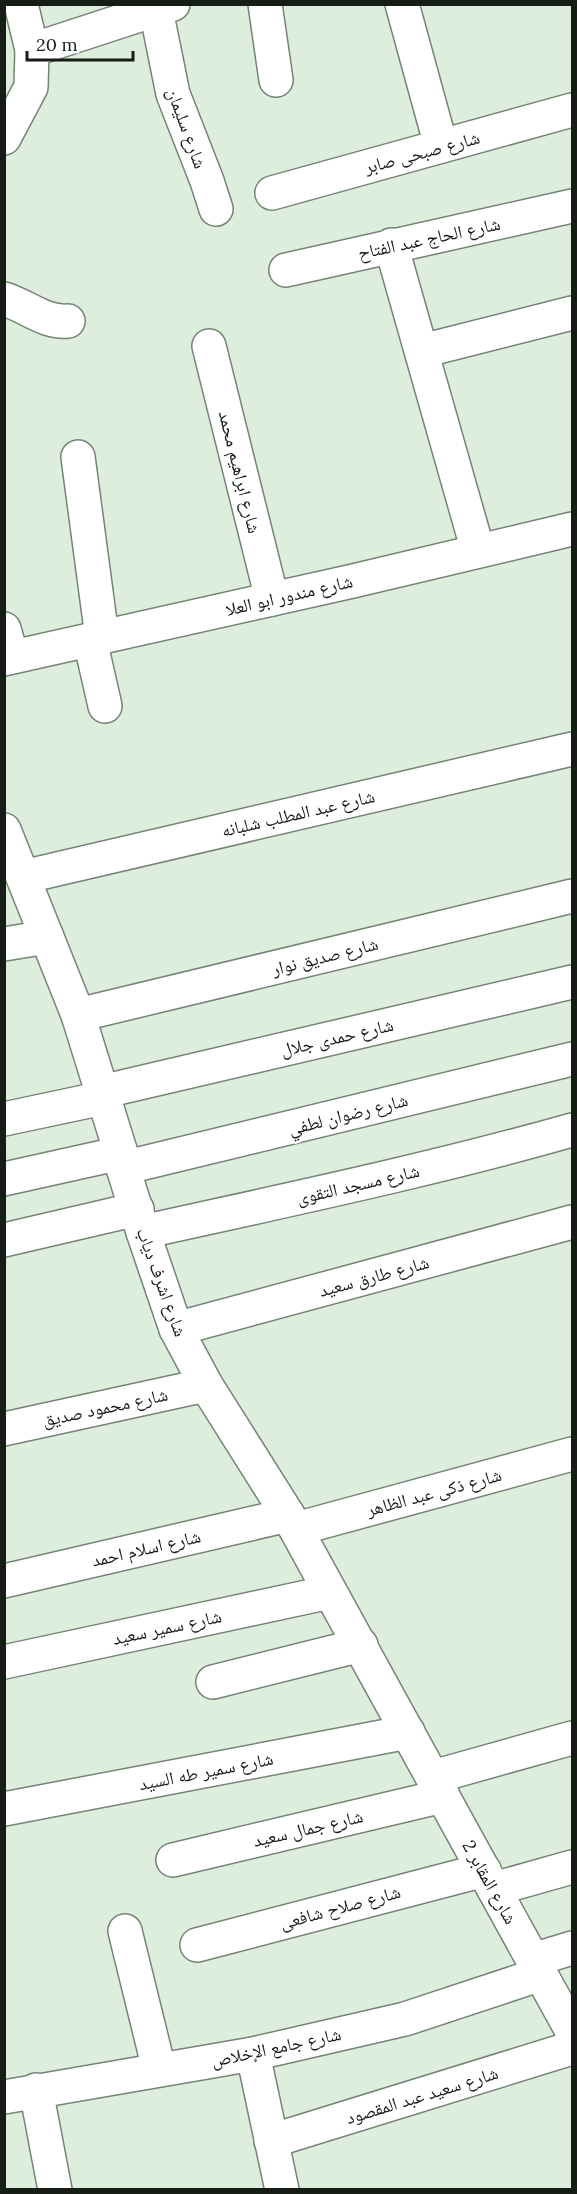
<svg xmlns="http://www.w3.org/2000/svg" width="577" height="2194" font-family="Lora,'Noto Naskh Arabic',serif">
  <style>
    .lines { fill: none; stroke-linecap: round; stroke-linejoin: round }
    .minor-casing { stroke: #758475; stroke-width: 36 }
    .minor { stroke: #fff; stroke-width: 33 }
    .labels { text-anchor: middle; dominant-baseline: central; stroke-width: 4.5; stroke-linejoin: round; paint-order: stroke }
    .street-label { font-size: 18px; fill: #161c16; stroke: #fff }
  </style>
  <rect width="100%" height="100%" fill="#ded"/>
  <g class="lines">
    <g class="minor-casing">
      <g id="minor">
        <path d="M21 4 32 50"/>
        <path d="M265 4 276 80"/>
        <path d="M402 4 441 146"/>
        <path d="M156 10 173 94 207 181 216 209"/>
        <path d="M4 138 31 87 32 50 173 4"/>
        <path d="M272 193 572 110"/>
        <path d="M391 245 478 551"/>
        <path d="M286 270 572 206"/>
        <path d="M4 299C27 306 44 323 68 321"/>
        <path d="M209 346 272 599"/>
        <path d="M422 351 572 313"/>
        <path d="M78 457 102 637"/>
        <path d="M4 629 12 657"/>
        <path d="M90 640 105 706"/>
        <path d="M4 659 353 581 572 529"/>
        <path d="M4 830 78 1015 121 1153 123 1168 143 1232 176 1329 206 1385 288 1515 572 2031"/>
        <path d="M23 877 572 749"/>
        <path d="M4 944 47 937"/>
        <path d="M78 1015 572 896"/>
        <path d="M101 1092 572 982"/>
        <path d="M4 1119 103 1098"/>
        <path d="M123 1168 572 1059"/>
        <path d="M4 1179 121 1153"/>
        <path d="M143 1232C287 1200 431 1170 572 1130"/>
        <path d="M4 1240 137 1209"/>
        <path d="M176 1329 572 1222"/>
        <path d="M4 1429 206 1385"/>
        <path d="M296 1529 572 1454"/>
        <path d="M4 1581 288 1515"/>
        <path d="M4 1662 330 1592"/>
        <path d="M213 1682 361 1645"/>
        <path d="M433 1777 572 1738"/>
        <path d="M4 1809 408 1732"/>
        <path d="M173 1860 443 1796"/>
        <path d="M494 1889 572 1867"/>
        <path d="M125 1931 159 2069"/>
        <path d="M197 1945 484 1870"/>
        <path d="M533 1960 572 1948"/>
        <path d="M253 2054 282 2190"/>
        <path d="M36 2090 55 2190"/>
        <path d="M4 2097 253 2054 405 2019 541 1974"/>
        <path d="M271 2141 572 2048"/>
      </g>
    </g>
    <use href="#minor" class="minor"/>
  </g>
  <g class="labels">
    <g class="street-label">
      <text transform="translate(187 128) rotate(70)">شارع سليمان</text>
      <text transform="translate(422 152) rotate(-15)">شارع صبحى صابر</text>
      <text transform="translate(429 238) rotate(-12)">شارع الحاج عبد الفتاح</text>
      <text transform="translate(240 472) rotate(76)">شارع ابراهيم محمد</text>
      <text transform="translate(289 595) rotate(-13)">شارع مندور ابو العلا</text>
      <text transform="translate(298 813) rotate(-13)">شارع عبد المطلب شلبانه</text>
      <text transform="translate(325 956) rotate(-14)">شارع صديق نوار</text>
      <text transform="translate(337 1037) rotate(-13)">شارع حمدى جلال</text>
      <text transform="translate(348 1114) rotate(-14)">شارع رضوان لطفي</text>
      <text transform="translate(358 1184) rotate(-13)">شارع مسجد التقوى</text>
      <text transform="translate(374 1276) rotate(-15)">شارع طارق سعيد</text>
      <text transform="translate(162 1282) rotate(70)">شارع اشرف دياب</text>
      <text transform="translate(105 1407) rotate(-12)">شارع محمود صديق</text>
      <text transform="translate(434 1492) rotate(-15)">شارع ذكى عبد الظاهر</text>
      <text transform="translate(146 1548) rotate(-13)">شارع اسلام احمد</text>
      <text transform="translate(167 1627) rotate(-12)">شارع سمير سعيد</text>
      <text transform="translate(206 1771) rotate(-11)">شارع سمير طه السيد</text>
      <text transform="translate(308 1828) rotate(-13)">شارع جمال سعيد</text>
      <text transform="translate(490 1882) rotate(61)">شارع المقابر 2</text>
      <text transform="translate(340 1907) rotate(-15)">شارع صلاح شافعى</text>
      <text transform="translate(276 2047) rotate(-12)">شارع جامع الإخلاص</text>
      <text transform="translate(422 2095) rotate(-17)">شارع سعيد عبد المقصود</text>
    </g>
  </g>
  <rect width="577" height="2194" fill="none" stroke="#161c16" stroke-width="12"/>
  <path d="M27 51v9h106v-9" fill="none" stroke="#161c16" stroke-width="3"/>
  <text x="36" y="51" font-size="18" fill="#161c16" stroke="#ffffff" stroke-width="4.5" paint-order="stroke">20 m</text>
</svg>
